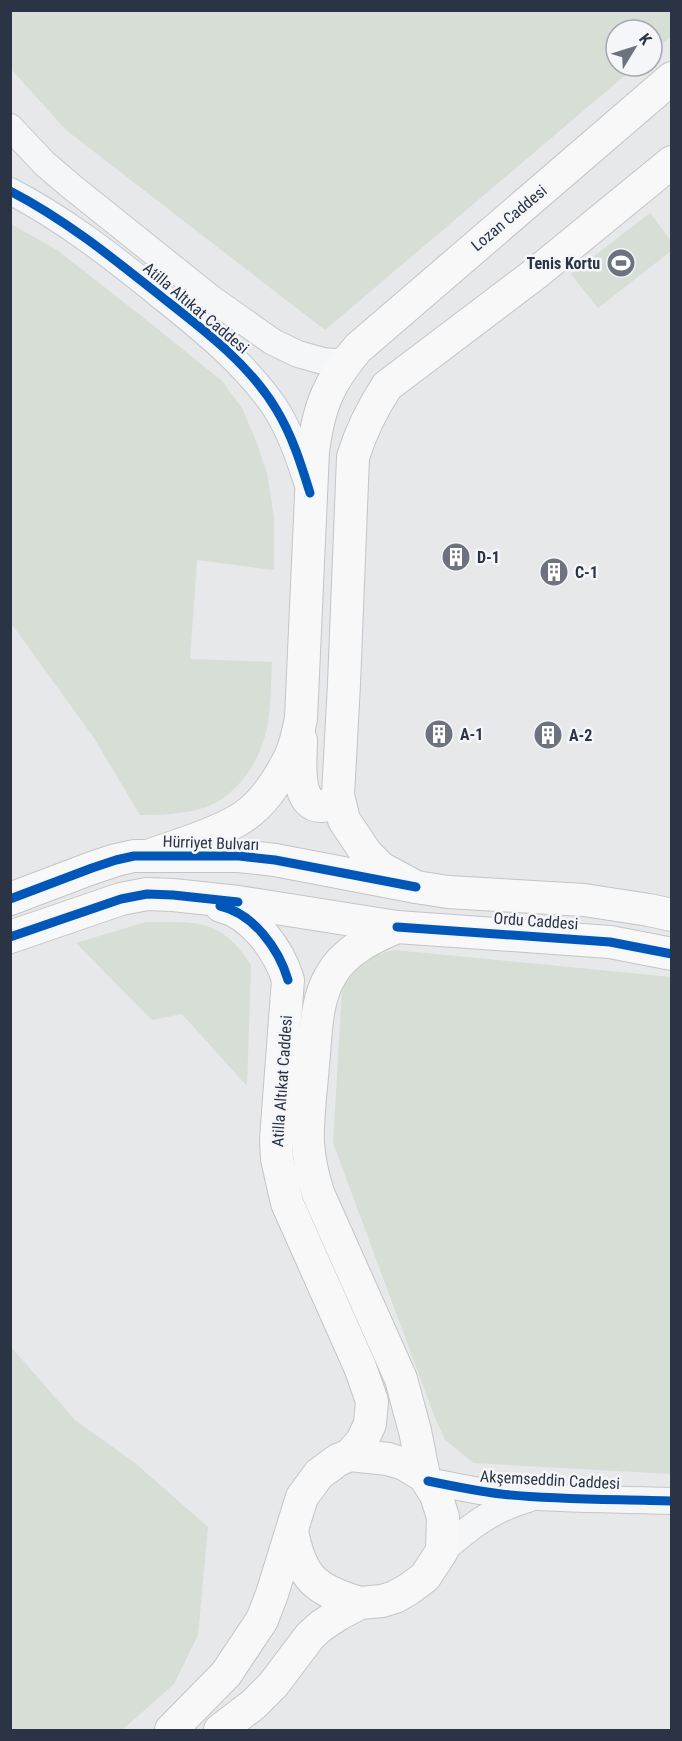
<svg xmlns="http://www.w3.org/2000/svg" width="682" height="1741" font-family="'Roboto Condensed',sans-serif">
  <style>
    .green { fill: #d6ded6 }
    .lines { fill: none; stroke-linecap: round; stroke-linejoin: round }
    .tertiary-casing { stroke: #c4c6c8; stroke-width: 28 }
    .primary-casing { stroke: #c2c5c8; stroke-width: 34 }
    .tertiary { stroke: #f5f6f7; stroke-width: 26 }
    .primary { stroke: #f8f8f8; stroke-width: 32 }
    .cycleway-casing { stroke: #f4f6f9; stroke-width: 13 }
    .cycleway { stroke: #0057b8; stroke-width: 9 }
    .labels { text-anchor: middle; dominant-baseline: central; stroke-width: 5; stroke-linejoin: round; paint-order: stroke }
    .street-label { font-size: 16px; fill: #2b3445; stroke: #f4f6f9 }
    .poi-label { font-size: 16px; font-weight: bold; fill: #2b3445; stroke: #f4f6f9; text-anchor: start }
  </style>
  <rect width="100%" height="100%" fill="#e6e8ea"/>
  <g class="green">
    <path d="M11 10H671L672 36 652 52V30H616V66H636L325 330 66 130 11 69Z"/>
    <path d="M650 213 671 241V251L598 308 571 274Z"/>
    <path d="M11 224 57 250 149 322 222 381 242 408 256 441 267 473 274 517V570L197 560 190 659 272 662C271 682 271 703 268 722 263 754 245 785 217 802 195 814 164 815 140 815L94 738 11 623Z"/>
    <path d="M146 922C197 922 221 918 251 965L247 1086 182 1014 152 1020 76 943Z"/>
    <path d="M394 950 671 977V1474L474 1463 445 1440 434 1415 333 1143 342 989 364 958Z"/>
    <path d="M11 1347 75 1420 135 1463 208 1527 198 1635 174 1684 122 1730H11Z"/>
  </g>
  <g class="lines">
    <g class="tertiary-casing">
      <g id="tertiary">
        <path d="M10 127 45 164 72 187 212 299 273 342 298 354 323 361 334 362 347 360"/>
        <path d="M10 191C64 219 110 255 156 292 199 327 242 360 274 406 290 430 299 458 308 485"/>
        <path d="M428 1481C452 1486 476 1491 501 1494 557 1500 615 1499 672 1501"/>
        <path d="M442 1551C470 1527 492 1509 528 1499"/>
      </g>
    </g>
    <g class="primary-casing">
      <g id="primary">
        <path d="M301 740C301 758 294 808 323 806 330 806 334 801 338 795"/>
        <path d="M148 856C177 845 208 837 235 822 260 809 279 780 291 755 296 744 298 731 301 719L313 451C319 406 328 383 358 348L672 78"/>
        <path d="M416 887 381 868 366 853 344 820 338 795 344 684 353 457C361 431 372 409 387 386L535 274 672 162"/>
        <path d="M10 899 92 868 116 860 134 856H239L275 860 416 887 448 892 584 900 649 910 672 915"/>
        <path d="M221 906C253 914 279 950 288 980L276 1139 277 1159 287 1203 360 1367 372 1401 370 1424 362 1441 350 1455"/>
        <path d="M10 937 121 899 147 894 173 895 238 902 397 927 610 942 672 954"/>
        <path d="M292 1531C301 1578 315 1590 360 1603"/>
        <path d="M171 1730 226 1674 262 1620 272 1594 302 1497 319 1474 338 1460 350 1455 388 1459 404 1464 424 1476"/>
        <path d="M220 1730 254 1704 273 1685 310 1636 321 1626 339 1614 360 1603 382 1601 395 1597 409 1589 425 1577 442 1551 443 1517 436 1495 424 1476 415 1431 401 1379 318 1193C313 1177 309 1161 308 1143 307 1118 311 1091 313 1065 316 1036 315 1001 331 975 344 951 373 937 397 927"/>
      </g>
    </g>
    <use href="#tertiary" class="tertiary"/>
    <use href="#primary" class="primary"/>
    <g class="cycleway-casing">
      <g id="cycleway">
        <path d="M10 191C66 220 114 259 163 298 204 330 249 364 276 409 292 435 301 464 310 493"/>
        <path d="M10 899 92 868 116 860 134 856H239L275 860 416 887"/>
        <path d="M220 906C253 913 279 949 288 980"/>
        <path d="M397 927 610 942 672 954"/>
        <path d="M10 937 121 899 147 894 173 895 238 902"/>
        <path d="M428 1481C452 1486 476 1491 501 1494 557 1500 615 1499 672 1501"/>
      </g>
    </g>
    <use href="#cycleway" class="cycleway"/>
  </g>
  <defs>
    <g id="stadium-disc" transform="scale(1.5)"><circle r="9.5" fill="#6c737f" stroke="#f4f6f9"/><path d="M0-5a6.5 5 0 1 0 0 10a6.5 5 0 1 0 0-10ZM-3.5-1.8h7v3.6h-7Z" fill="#fff"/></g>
    <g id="building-disc" transform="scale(1.5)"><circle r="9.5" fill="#6c737f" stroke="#f4f6f9"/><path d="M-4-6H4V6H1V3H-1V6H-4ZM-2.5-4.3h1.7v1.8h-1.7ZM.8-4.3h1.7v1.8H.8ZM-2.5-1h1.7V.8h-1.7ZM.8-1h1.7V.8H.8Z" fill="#fff"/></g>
  </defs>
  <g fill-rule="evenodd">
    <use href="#stadium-disc" x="621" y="263"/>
    <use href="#building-disc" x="456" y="557"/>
    <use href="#building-disc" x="554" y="572"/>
    <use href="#building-disc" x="439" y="734"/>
    <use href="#building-disc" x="548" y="735"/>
  </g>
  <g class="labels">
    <g class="street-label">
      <text transform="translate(509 218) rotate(-40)">Lozan Caddesi</text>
      <text transform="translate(196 308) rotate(40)">Atilla Altıkat Caddesi</text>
      <text transform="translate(211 843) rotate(2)">Hürriyet Bulvarı</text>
      <text transform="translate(536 921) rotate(4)">Ordu Caddesi</text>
      <text transform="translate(282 1081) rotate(-86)">Atilla Altıkat Caddesi</text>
      <text transform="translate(550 1480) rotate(3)">Akşemseddin Caddesi</text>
    </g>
    <g class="poi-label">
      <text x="600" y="263" text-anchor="end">Tenis Kortu</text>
      <text x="477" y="557">D-1</text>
      <text x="575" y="572">C-1</text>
      <text x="460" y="734">A-1</text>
      <text x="569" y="735">A-2</text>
    </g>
  </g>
  <rect width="682" height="1741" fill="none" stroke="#2b3445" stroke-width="24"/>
  <g transform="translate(634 48) rotate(52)"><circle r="28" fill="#f4f6f9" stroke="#a4a8b1" stroke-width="1.5"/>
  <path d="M0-4.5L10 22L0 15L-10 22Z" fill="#6c737f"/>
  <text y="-9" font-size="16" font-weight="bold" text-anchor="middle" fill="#2b3445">K</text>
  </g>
</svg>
